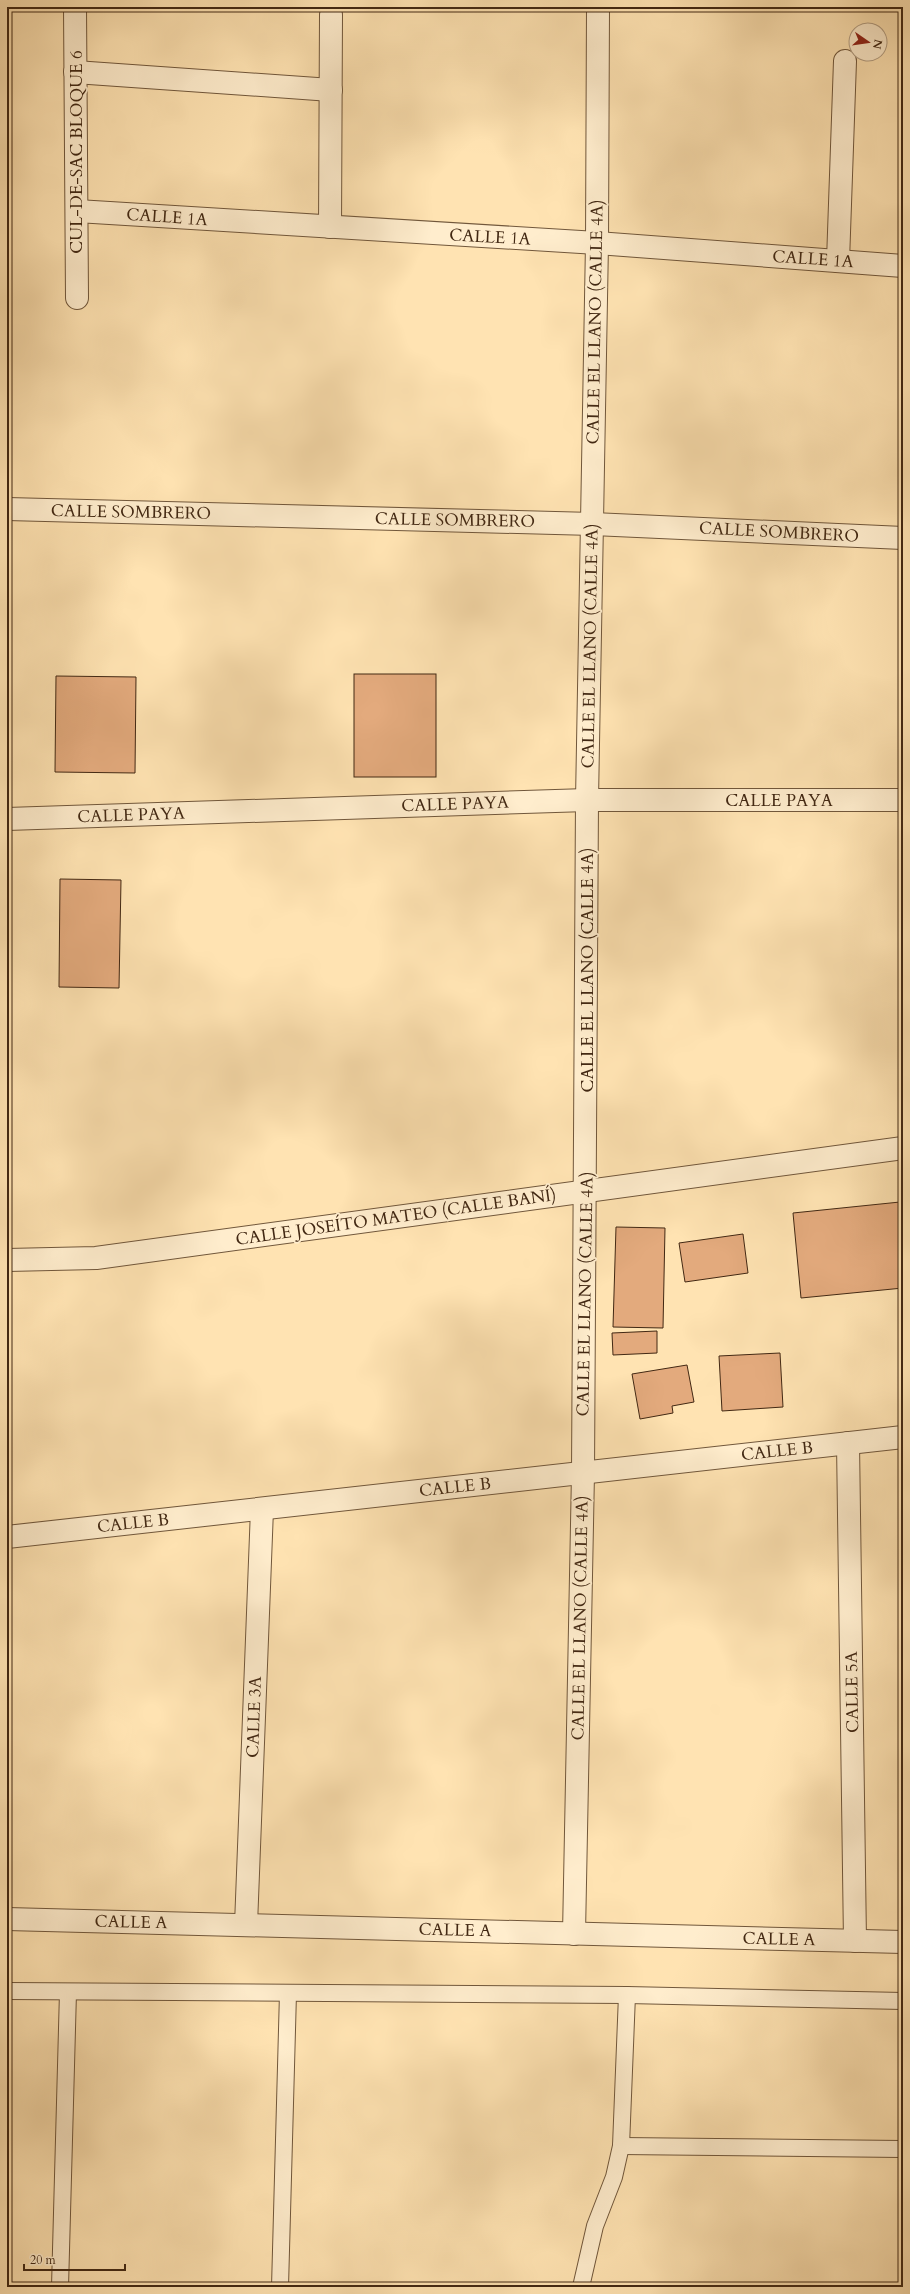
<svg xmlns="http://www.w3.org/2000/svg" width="910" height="2294" font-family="Cardo,serif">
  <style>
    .building { fill: #e3aa7d; stroke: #422813 }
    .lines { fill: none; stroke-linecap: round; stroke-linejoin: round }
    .lane-casing { stroke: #71573b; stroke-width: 18 }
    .street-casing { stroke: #71573b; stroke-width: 24 }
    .lane { stroke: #ffedcd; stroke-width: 16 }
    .street { stroke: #ffedcd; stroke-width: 22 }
    .labels { text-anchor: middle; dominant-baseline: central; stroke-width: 3.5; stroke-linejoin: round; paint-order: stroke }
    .street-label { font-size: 17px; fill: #422813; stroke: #ffedcd }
  </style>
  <rect width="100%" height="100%" fill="#ffe3b2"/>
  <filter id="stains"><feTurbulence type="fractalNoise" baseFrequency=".005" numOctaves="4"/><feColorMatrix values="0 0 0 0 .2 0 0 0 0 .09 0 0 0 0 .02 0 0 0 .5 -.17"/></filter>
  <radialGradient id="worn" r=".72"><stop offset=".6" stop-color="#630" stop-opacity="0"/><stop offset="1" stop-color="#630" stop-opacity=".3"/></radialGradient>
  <g class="building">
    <rect x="354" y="674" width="82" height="103"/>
    <path d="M56 676 136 677 135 773 55 772Z"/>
    <path d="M60 879 121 880 119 988 59 987Z"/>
    <path d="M900 1202 903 1237V1288L801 1298 793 1213Z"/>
    <path d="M616 1227 665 1228 663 1328 613 1327Z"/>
    <path d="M743 1234 748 1273 685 1282 679 1243Z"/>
    <path d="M657 1331V1353L613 1355 612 1333Z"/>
    <path d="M780 1353 783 1407 722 1411 719 1356Z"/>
    <path d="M687 1365 694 1402 672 1406 673 1413 640 1419 632 1374Z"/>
  </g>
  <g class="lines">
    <g class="lane-casing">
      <g id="lane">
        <path d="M7 1991 627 1995 903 2001"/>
        <path d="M621 2146 903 2149"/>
        <path d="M60 2287 68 1992"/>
        <path d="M280 2287 288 1993"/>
        <path d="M581 2287 595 2226 614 2177 621 2146 627 1995"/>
      </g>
    </g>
    <g class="street-casing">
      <g id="street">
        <path d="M75 7 77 298"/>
        <path d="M75 72 331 90"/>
        <path d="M77 211 597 243 903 266"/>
        <path d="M330 227 331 15"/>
        <path d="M838 261 845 61"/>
        <path d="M7 509 593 524 903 538"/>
        <path d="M7 819 587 800H903"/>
        <path d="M7 1260 96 1258 903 1148"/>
        <path d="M848 1443 855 1941"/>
        <path d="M7 1537 903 1437"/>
        <path d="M7 1919 903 1942"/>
        <path d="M246 1925 262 1509"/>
        <path d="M574 1934 583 1473 587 800 597 243 598 7"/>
      </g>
    </g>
    <use href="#lane" class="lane"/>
    <use href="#street" class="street"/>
  </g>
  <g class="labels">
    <g class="street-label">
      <text transform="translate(76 152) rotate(-90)">CUL-DE-SAC BLOQUE 6</text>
      <text transform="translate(167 217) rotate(4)">CALLE 1A</text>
      <text transform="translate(490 237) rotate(3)">CALLE 1A</text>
      <text transform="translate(813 259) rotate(4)">CALLE 1A</text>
      <text transform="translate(595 322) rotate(-89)">CALLE EL LLANO (CALLE 4A)</text>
      <text transform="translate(131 512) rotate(1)">CALLE SOMBRERO</text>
      <text transform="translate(455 520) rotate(1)">CALLE SOMBRERO</text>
      <text transform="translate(779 532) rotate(3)">CALLE SOMBRERO</text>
      <text transform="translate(590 646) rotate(-89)">CALLE EL LLANO (CALLE 4A)</text>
      <text x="779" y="800">CALLE PAYA</text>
      <text transform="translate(455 804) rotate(-2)">CALLE PAYA</text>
      <text transform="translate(131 815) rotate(-2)">CALLE PAYA</text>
      <text transform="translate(587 970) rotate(-90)">CALLE EL LLANO (CALLE 4A)</text>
      <text transform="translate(396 1217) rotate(-8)">CALLE JOSEÍTO MATEO (CALLE BANÍ)</text>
      <text transform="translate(585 1294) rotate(-89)">CALLE EL LLANO (CALLE 4A)</text>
      <text transform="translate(777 1451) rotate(-6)">CALLE B</text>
      <text transform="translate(455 1487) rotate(-6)">CALLE B</text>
      <text transform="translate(133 1523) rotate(-6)">CALLE B</text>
      <text transform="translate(580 1618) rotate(-89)">CALLE EL LLANO (CALLE 4A)</text>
      <text transform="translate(852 1692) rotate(-91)">CALLE 5A</text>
      <text transform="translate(254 1717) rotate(-88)">CALLE 3A</text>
      <text transform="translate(131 1922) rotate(1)">CALLE A</text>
      <text transform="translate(455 1930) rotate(1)">CALLE A</text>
      <text transform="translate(779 1939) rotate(1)">CALLE A</text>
    </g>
  </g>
  <rect width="910" height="2294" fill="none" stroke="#ffe3b2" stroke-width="24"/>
  <rect x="8" y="8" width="894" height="2278" fill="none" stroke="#422813" stroke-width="2"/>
  <rect x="12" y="12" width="886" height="2270" fill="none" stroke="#422813"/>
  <g transform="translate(868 42) rotate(103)"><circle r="19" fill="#ffedcd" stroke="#b39e83"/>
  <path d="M0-3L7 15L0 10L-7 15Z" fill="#8f2418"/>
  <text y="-6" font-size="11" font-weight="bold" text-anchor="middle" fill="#422813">N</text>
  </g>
  <path d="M24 2264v6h101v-6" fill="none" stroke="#422813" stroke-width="2"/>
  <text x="30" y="2264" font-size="12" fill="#422813" stroke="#ffedcd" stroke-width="3" paint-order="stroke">20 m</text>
  <rect width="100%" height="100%" filter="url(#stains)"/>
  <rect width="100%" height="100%" fill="url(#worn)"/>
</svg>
